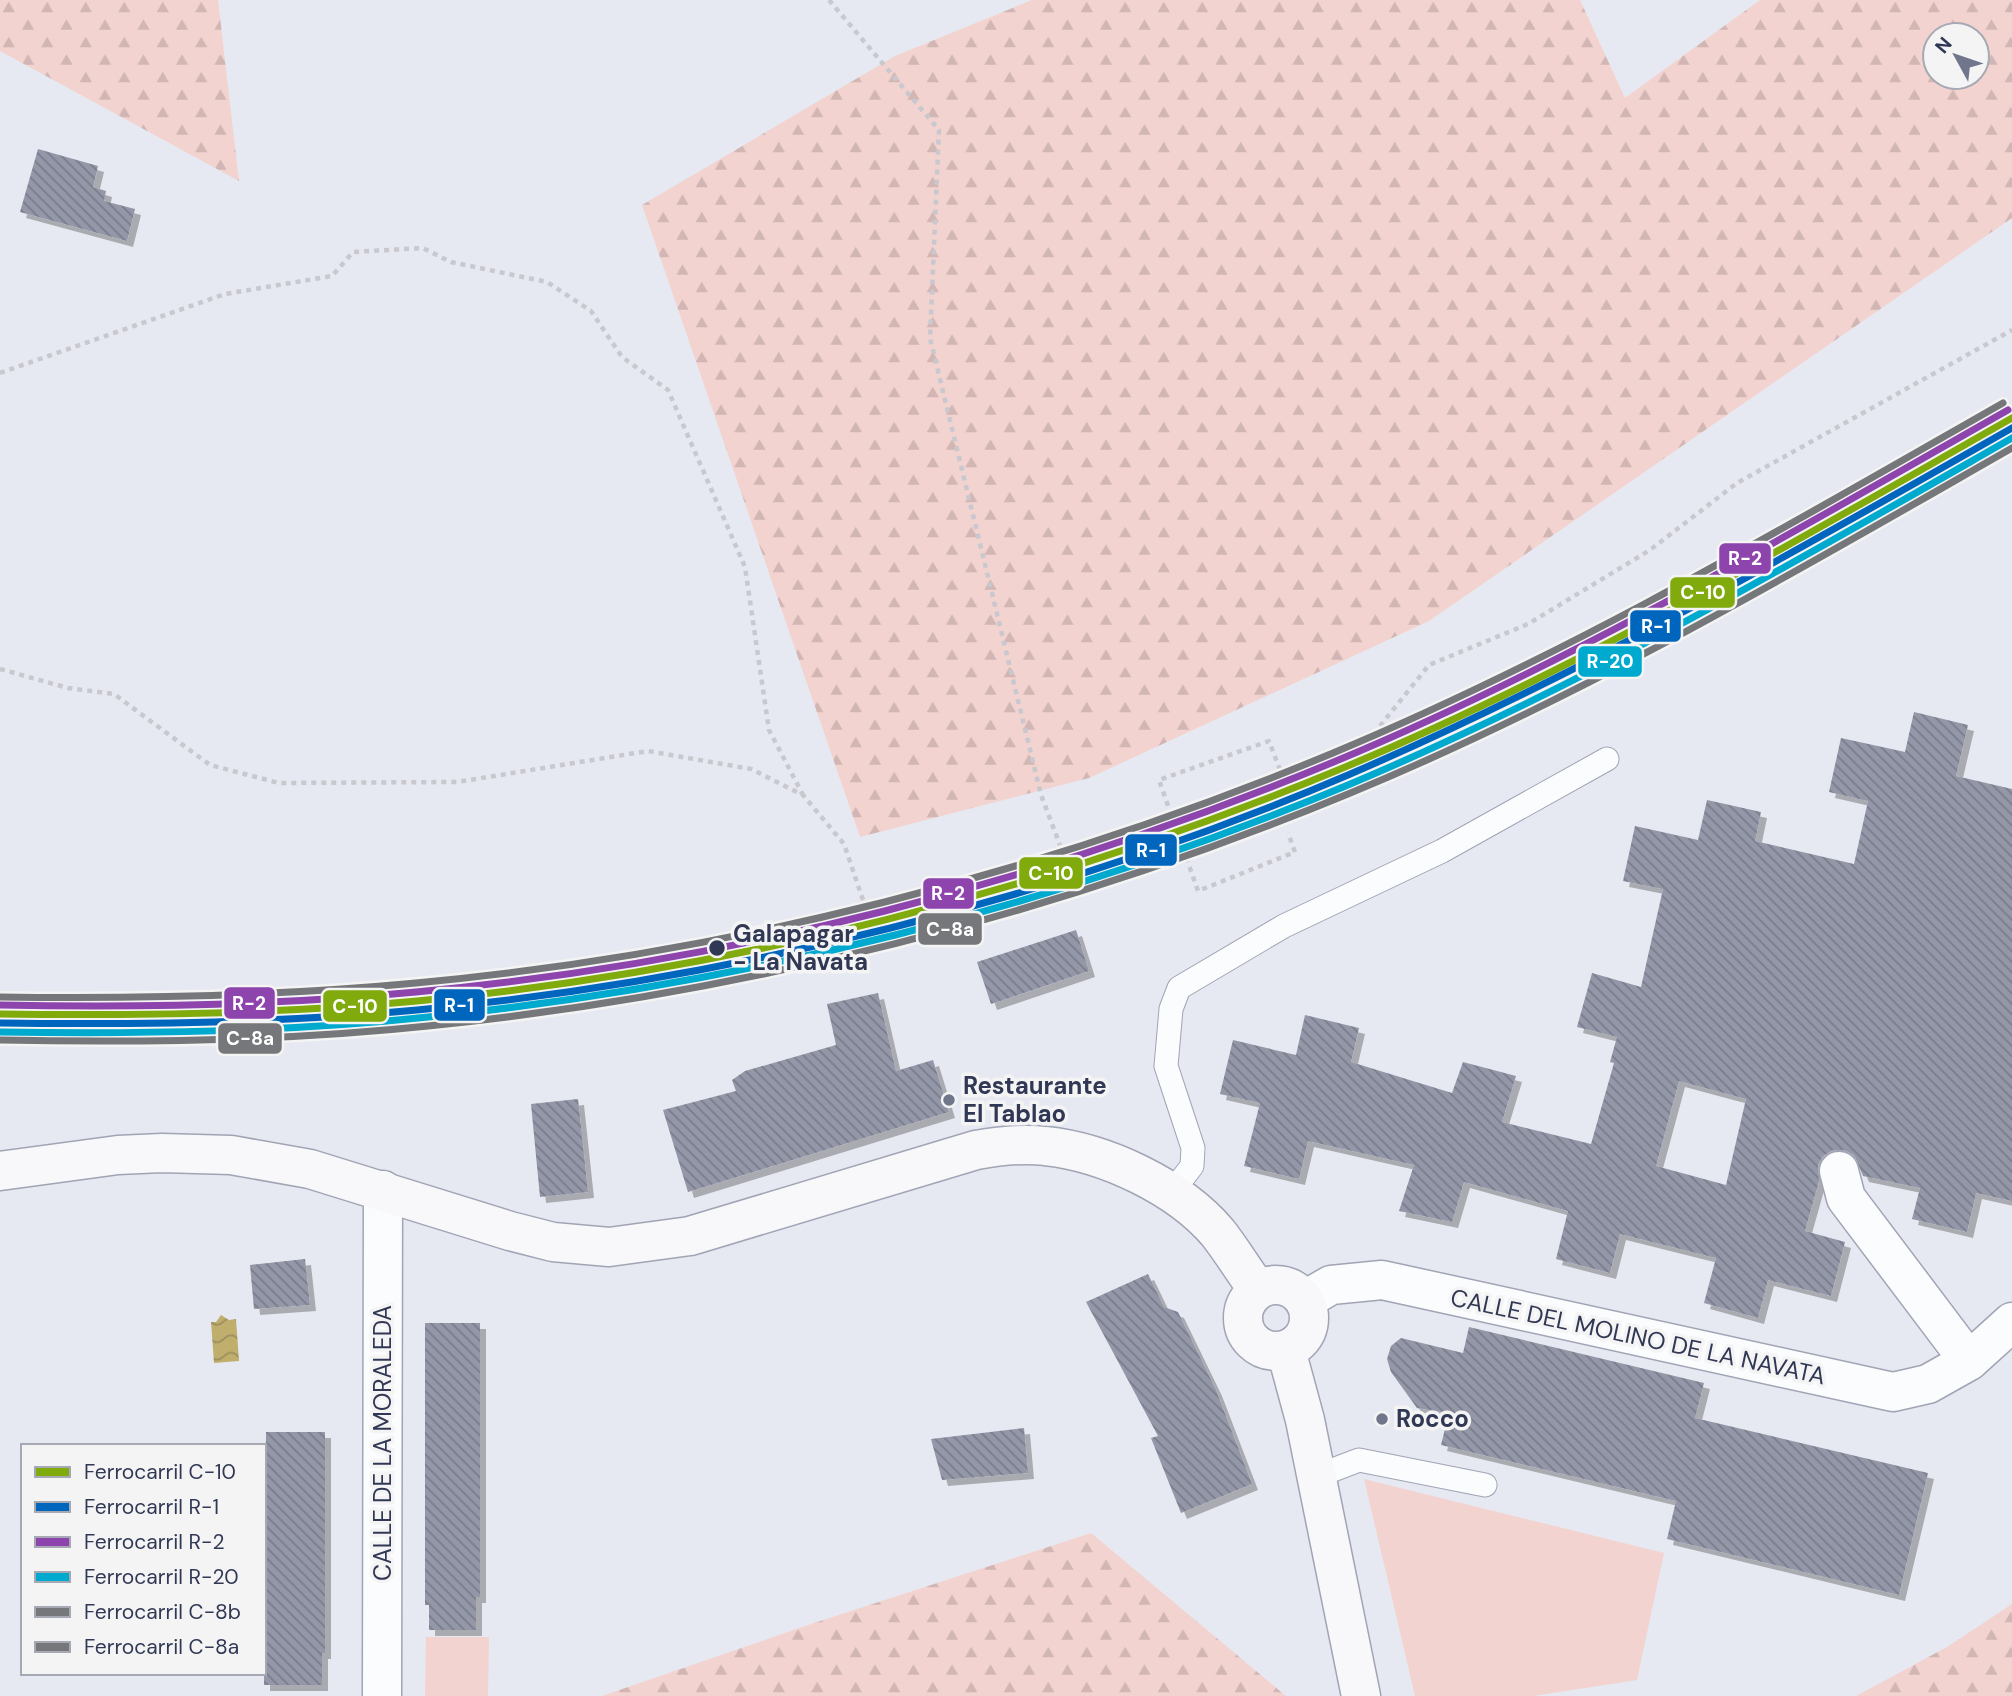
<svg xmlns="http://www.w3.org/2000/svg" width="2012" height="1696" viewBox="0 0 2012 1696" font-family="'DM Sans',sans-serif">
	<defs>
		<pattern id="forest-firs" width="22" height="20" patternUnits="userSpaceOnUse" patternTransform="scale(1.75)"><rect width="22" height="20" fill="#f3d3cf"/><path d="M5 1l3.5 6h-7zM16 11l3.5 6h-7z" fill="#d1b6b4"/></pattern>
		<pattern id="water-waves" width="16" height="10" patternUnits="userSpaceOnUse" patternTransform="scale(1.75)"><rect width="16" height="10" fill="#c0ae6d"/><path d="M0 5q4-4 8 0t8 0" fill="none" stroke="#9d8f5c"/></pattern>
		<pattern id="building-back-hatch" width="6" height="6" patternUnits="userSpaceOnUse" patternTransform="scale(1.75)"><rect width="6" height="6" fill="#9497a7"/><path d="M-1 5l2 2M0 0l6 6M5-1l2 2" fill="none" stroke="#797c8b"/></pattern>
		<filter id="shadow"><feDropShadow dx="6" dy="6" stdDeviation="0" flood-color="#0004"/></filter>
	</defs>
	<rect width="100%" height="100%" fill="#e6e9f1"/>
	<path fill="url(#forest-firs)" fill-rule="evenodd" d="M0 0H218L239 181 0 51Z
		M1032 0H1580L1625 98 1760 0H2012V218L1429 621 1089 778 860 837 642 205 895 56ZM1977 35V77H1935V35Z
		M1091 1533 1286 1696H602L811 1624Z
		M2012 1604V1696H1856L1947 1647Z"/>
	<path fill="#f3d3cf" d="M1364 1479 1664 1553 1637 1680 1533 1696H1415Z
		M426 1637H489L488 1696H425Z"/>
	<path fill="url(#water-waves)" d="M221 1315 229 1320 236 1319 239 1361 214 1363 211 1322H216Z"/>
	<path fill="url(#building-back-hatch)" fill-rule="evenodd" filter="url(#shadow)" d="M38 149 98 166 93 187 106 191 104 201 135 209 127 241 20 212Z
		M1914 712 1968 725 1956 776 2012 789V1201L1976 1193 1967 1232 1912 1219 1920 1188 1863 1176 1854 1155 1844 1150H1833L1823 1156 1818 1165 1819 1181 1805 1231 1845 1242 1831 1296 1768 1280 1758 1318 1704 1303 1716 1258 1620 1234 1610 1273 1556 1259 1568 1211 1464 1182 1452 1222 1399 1211 1414 1165 1308 1141 1299 1179 1244 1166 1260 1103 1220 1094 1233 1040 1296 1055 1305 1015 1359 1028 1351 1062 1452 1093 1463 1062 1516 1076 1502 1122 1591 1144 1614 1063 1610 1062 1617 1037 1577 1027 1592 973 1641 987 1663 889 1623 881 1635 826 1698 840 1707 800 1761 812 1755 841 1854 864 1868 801 1829 792 1841 738 1905 752ZM1679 1081 1746 1099 1726 1185 1656 1166Z
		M1076 930 1089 971 991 1004 977 962Z
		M878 993 896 1071 933 1060 949 1112 688 1192 663 1110 736 1091 732 1080 745 1071 836 1045 827 1004Z
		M578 1099 588 1192 540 1197 531 1104Z
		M305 1259 310 1305 254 1309 250 1265Z
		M1148 1274 1164 1307 1178 1312 1216 1390 1252 1484 1181 1513 1151 1438 1158 1436 1086 1302Z
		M425 1323H480V1597H476V1630H429V1605H425Z
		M1469 1327 1704 1383 1695 1418 1928 1473 1899 1595 1667 1539 1676 1501 1441 1445 1449 1413 1417 1408 1391 1372 1387 1359 1391 1346 1401 1338 1463 1353Z
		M1024 1428 1028 1473 942 1480 931 1439Z
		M266 1432H325V1653H322V1685H264Z"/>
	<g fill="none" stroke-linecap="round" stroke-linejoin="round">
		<defs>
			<path id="service" d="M1172 1192 1192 1166 1193 1148 1166 1066 1171 1009 1179 988 1284 926 1442 851 1607 759
				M1317 1476 1359 1460 1485 1485"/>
			<path id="minor" d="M1839 1171 1846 1198 1969 1361
				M1305 1300 1331 1285 1382 1280 1893 1392 1928 1384 1969 1361 2012 1322
				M382 1696 383 1190"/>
			<path id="secondary" d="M0 1171 118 1155 162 1153 231 1155 310 1169 510 1231 553 1242 609 1247 690 1236 976 1150C999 1146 1022 1143 1045 1146 1105 1152 1179 1187 1218 1233 1232 1251 1244 1271 1258 1290
				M1243 1318a33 33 0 1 1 66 0a33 33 0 1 1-66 0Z
				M1286 1350 1305 1420 1361 1696"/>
		</defs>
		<use href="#service" stroke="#a0a4b4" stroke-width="25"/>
		<use href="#minor" stroke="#a0a4b4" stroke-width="41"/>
		<use href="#secondary" stroke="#a0a4b4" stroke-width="41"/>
		<path stroke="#c8c8ce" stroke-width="4.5" stroke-dasharray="5 5" stroke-linecap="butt" d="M829 0 939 130 930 338 1041 795 1060 845
			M0 373 225 294 332 276 353 252 423 248 451 262 547 282 591 311 622 357 668 390 745 567 769 730 803 795
			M0 669 68 688 114 694 210 765 279 783 457 782 648 751 751 769 803 795 844 844 863 900
			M1380 726 1429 665 1528 624 1650 550 1737 483 2012 330
			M1280 770 1269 741 1159 780 1198 891 1295 852 1288 833"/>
		<use href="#service" stroke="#fbfcfd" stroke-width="23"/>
		<use href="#minor" stroke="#fbfcfd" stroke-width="38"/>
		<use href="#secondary" stroke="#f8f8fa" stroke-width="38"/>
		<defs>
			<path id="rail-1" d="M0 1014C139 1016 278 1014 417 1001 732 971 1046 891 1338 770 1573 673 1792 543 2012 418"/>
			<path id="rail-2" d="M0 1023C139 1025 278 1023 417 1010 728 981 1061 898 1348 775 1578 676 1795 552 2012 428"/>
			<path id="rail-3" d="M0 1005C139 1008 278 1005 416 992 731 963 1044 882 1336 761 1569 664 1788 535 2008 410"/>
			<path id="rail-4" d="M0 1032C143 1034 286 1032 428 1017 742 985 1056 907 1348 785 1579 688 1795 562 2012 438"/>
			<path id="rail-5" d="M0 997C139 999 277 996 416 983 729 954 1042 874 1333 753 1566 656 1784 528 2003 403"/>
			<path id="rail-6" d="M0 1040C143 1043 286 1041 428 1026 743 994 1055 915 1348 794 1579 699 1795 572 2012 448"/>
		</defs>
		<use href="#rail-1" stroke="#f4f4f4" stroke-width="12"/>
		<use href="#rail-2" stroke="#f4f4f4" stroke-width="12"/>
		<use href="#rail-3" stroke="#f4f4f4" stroke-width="12"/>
		<use href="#rail-4" stroke="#f4f4f4" stroke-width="12"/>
		<use href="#rail-5" stroke="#f4f4f4" stroke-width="12"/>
		<use href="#rail-6" stroke="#f4f4f4" stroke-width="12"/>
		<use href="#rail-1" stroke="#81aa0d" stroke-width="7"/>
		<use href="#rail-2" stroke="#0065bd" stroke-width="7"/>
		<use href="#rail-3" stroke="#8e44ad" stroke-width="7"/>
		<use href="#rail-4" stroke="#00a9ce" stroke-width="7"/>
		<use href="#rail-5" stroke="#76777a" stroke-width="7"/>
		<use href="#rail-6" stroke="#76777a" stroke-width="7"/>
	</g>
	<circle fill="#313855" stroke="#f4f4f4" stroke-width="2.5" cx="717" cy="948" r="9"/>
	<g fill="#70768c" stroke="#f4f4f4" stroke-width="2.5">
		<circle cx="949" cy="1100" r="7"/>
		<circle cx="1382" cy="1419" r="7"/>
	</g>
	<g text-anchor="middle" stroke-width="7" stroke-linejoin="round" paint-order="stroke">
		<g font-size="24" font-weight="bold" fill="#313855" stroke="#f4f4f4" text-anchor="start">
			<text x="733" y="942">Galapagar<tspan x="733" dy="28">- La Navata</tspan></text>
		</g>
		<g font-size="24" font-weight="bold" fill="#313855" stroke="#f4f4f4" text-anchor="start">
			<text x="963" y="1094">Restaurante<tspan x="963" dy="28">El Tablao</tspan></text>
			<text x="1396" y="1427">Rocco</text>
		</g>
		<g font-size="24" fill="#313855" stroke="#f4f4f4">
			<text transform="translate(1638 1337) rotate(12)" y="8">CALLE DEL MOLINO DE LA NAVATA</text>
			<text transform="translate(383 1443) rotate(-90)" y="8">CALLE DE LA MORALEDA</text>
		</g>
	</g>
	<g stroke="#f4f4f4" stroke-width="2.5">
		<rect x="1718" y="542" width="54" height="33" rx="7" fill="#8e44ad"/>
		<rect x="1669" y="576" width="67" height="33" rx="7" fill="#81aa0d"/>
		<rect x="1629" y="609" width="53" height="34" rx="7" fill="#0065bd"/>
		<rect x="1577" y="645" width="66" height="33" rx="7" fill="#00a9ce"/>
		<rect x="1124" y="833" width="54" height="34" rx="7" fill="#0065bd"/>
		<rect x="1018" y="856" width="66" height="34" rx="7" fill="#81aa0d"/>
		<rect x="922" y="877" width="53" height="33" rx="7" fill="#8e44ad"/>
		<rect x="917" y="912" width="66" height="34" rx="7" fill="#76777a"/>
		<rect x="223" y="986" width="53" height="34" rx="7" fill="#8e44ad"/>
		<rect x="433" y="988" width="53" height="34" rx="7" fill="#0065bd"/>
		<rect x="322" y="989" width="66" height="34" rx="7" fill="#81aa0d"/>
		<rect x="217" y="1022" width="66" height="33" rx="7" fill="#76777a"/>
	</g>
	<g font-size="19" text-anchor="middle" font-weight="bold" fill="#fff">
		<text x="1745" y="565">R-2</text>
		<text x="1703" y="599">C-10</text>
		<text x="1656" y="633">R-1</text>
		<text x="1610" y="668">R-20</text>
		<text x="1151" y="857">R-1</text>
		<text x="1051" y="880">C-10</text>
		<text x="948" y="900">R-2</text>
		<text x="950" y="936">C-8a</text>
		<text x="249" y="1010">R-2</text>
		<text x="459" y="1012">R-1</text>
		<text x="355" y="1013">C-10</text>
		<text x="250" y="1045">C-8a</text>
	</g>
	<rect x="21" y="1444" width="245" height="231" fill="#f4f4f4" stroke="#a6a9b4" stroke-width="2"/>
	<rect x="35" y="1467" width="35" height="10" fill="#81aa0d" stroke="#a6a9b4" stroke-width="2"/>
	<text x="84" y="1479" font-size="21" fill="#313855">Ferrocarril C-10</text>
	<rect x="35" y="1502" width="35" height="10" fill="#0065bd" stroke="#a6a9b4" stroke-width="2"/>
	<text x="84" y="1514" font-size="21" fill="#313855">Ferrocarril R-1</text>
	<rect x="35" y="1537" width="35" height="10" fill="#8e44ad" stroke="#a6a9b4" stroke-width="2"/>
	<text x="84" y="1549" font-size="21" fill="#313855">Ferrocarril R-2</text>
	<rect x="35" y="1572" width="35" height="10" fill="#00a9ce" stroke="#a6a9b4" stroke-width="2"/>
	<text x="84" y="1584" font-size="21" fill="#313855">Ferrocarril R-20</text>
	<rect x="35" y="1607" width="35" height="10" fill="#76777a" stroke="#a6a9b4" stroke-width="2"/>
	<text x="84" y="1619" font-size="21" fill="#313855">Ferrocarril C-8b</text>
	<rect x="35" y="1642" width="35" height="10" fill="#76777a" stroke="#a6a9b4" stroke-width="2"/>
	<text x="84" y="1654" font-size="21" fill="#313855">Ferrocarril C-8a</text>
	<g transform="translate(1956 56) rotate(310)"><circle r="33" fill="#f4f4f4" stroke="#a6a9b4" stroke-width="2"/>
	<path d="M0-5L12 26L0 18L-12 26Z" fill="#70768c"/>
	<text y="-10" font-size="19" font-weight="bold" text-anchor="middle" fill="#313855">N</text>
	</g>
</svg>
